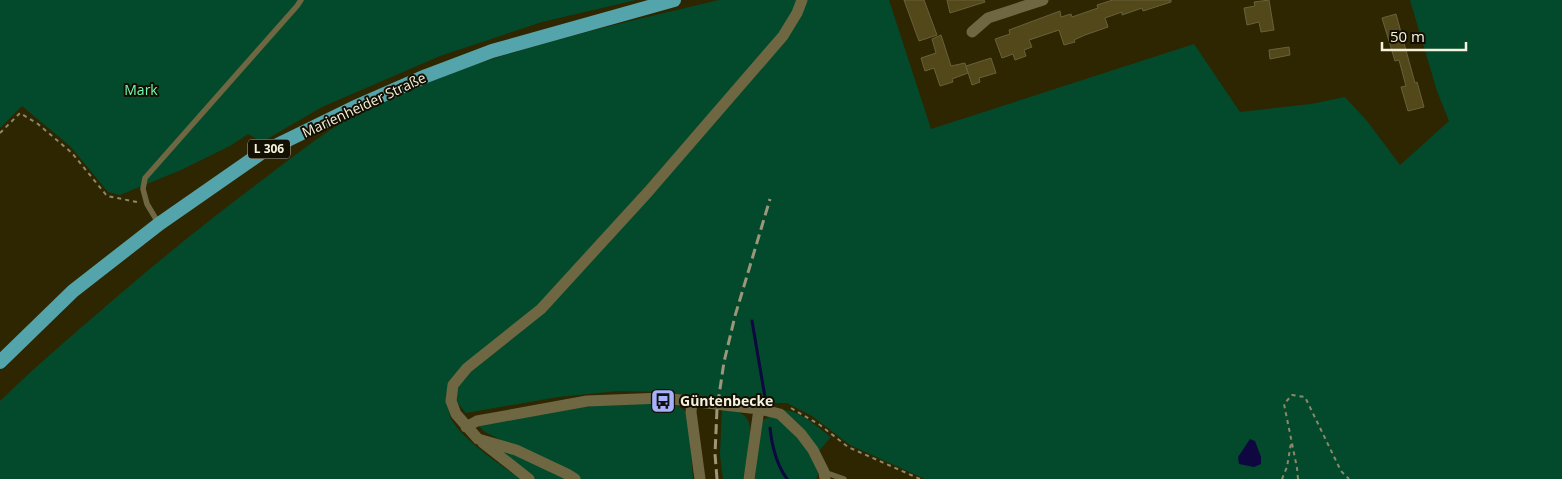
<svg xmlns="http://www.w3.org/2000/svg" width="1562" height="479" viewBox="0 0 1562 479" font-family="'Open Sans',sans-serif">
	<rect width="100%" height="100%" fill="#2e2601"/>
	<path fill="#034a2c" d="M0 0H636L542 22 440 56 322 107 262 142 248 134 230 146 181 170 120 195 108 192 71 147 22 106 0 128Z
		M719 0H800L780 34 540 306 479 355 447 404C449 410 449 417 453 422 465 441 502 466 521 479H0V401C36 366 75 333 113 300 161 259 210 219 261 181 302 150 343 117 391 96 495 52 609 26 719 0Z
		M806 0H889L931 129 1194 44 1240 112 1311 104 1345 97 1367 121 1400 165 1449 121 1437 91 1410 0H1562V479H925L850 445 812 416 787 403H757L661 392 618 391 558 397 466 413 456 401 459 382 542 311 649 194Z
		M622 403 675 404 684 410 688 415 693 479H579L485 432 476 424 560 409Z
		M722 408C731 410 742 411 747 419 756 431 745 465 743 479H723L720 455Z
		M781 410C799 409 817 427 831 437L818 452Z
		M771 416C797 424 807 451 819 473L816 479H753L763 420Z
		M494 446 570 479H533Z"/>
	<path fill="#0e0740" d="M1250 439 1255 441 1261 457V464L1254 467 1239 464 1238 457Z"/>
	<g fill="none" stroke-linecap="round" stroke-linejoin="round">
		<path stroke="#0e0740" stroke-width="3" d="M752 321 766 403
			M770 428C772 446 776 464 787 479"/>
	</g>
	<path fill="#524819" stroke="#69613c" d="M904 0H924L937 35 919 41Z
		M947 0H984L985 2 950 13Z
		M1113 0H1171V2L1143 11 1142 8 1122 15V12L1105 18 1108 27 1085 35 1074 40 1075 42 1064 45 1059 30 1029 40 1032 47 1024 50 1026 56 1015 60 1013 54 1002 58 995 39 1010 34 1009 30 1060 11 1061 17 1071 14 1072 17 1098 8 1097 5Z
		M1269 0 1274 30 1261 32 1259 22 1247 25 1244 8 1255 6 1254 2Z
		M1396 14 1415 83 1417 82 1424 107 1408 111 1401 87 1406 86 1399 60 1395 61 1382 18Z
		M941 35 951 66 965 63 968 73 952 79 953 82 940 86 934 68 925 71 921 58 936 53 932 39Z
		M1289 47 1290 55 1270 59 1269 50Z
		M991 58 996 73 979 78 980 82 972 85 966 66Z"/>
	<g fill="none" stroke-linecap="round" stroke-linejoin="round">
		<path stroke="#8e886a" stroke-width="2" stroke-dasharray="4 4" stroke-linecap="butt" d="M0 133 20 113 38 124 72 153 107 196 137 202
			M791 408 820 425 848 447 920 479
			M1282 479 1287 467 1291 443
			M1298 479 1297 468 1284 404 1292 395 1305 397 1341 471 1349 479"/>
		<path stroke="#6f6742" stroke-width="5.5" d="M159 224 147 204 143 189 145 178 297 6 301 0
			M824 472 844 479"/>
		<path stroke="#6f6742" stroke-width="11" d="M972 32 988 18 1043 0
			M692 401 691 412 700 479
			M466 427 477 421 587 401 663 398 759 409 780 414 801 434 813 450 824 472 825 479
			M483 443 529 479
			M575 479 567 474 516 450 478 439 456 414 451 401 453 385 467 368 541 309 648 192 783 36 797 13 802 0
			M749 479 759 409"/>
		<path stroke="#54a5ab" stroke-width="14" d="M0 362 73 291 159 224 261 153 353 108 426 76 492 51 674 0"/>
		<path stroke="#9c967a" stroke-width="3" stroke-dasharray="10 5" stroke-linecap="butt" d="M717 479 715 454 717 409 724 362 735 316 770 199"/>
	</g>
	<defs>
		<symbol id="bus-square" viewBox="-11 -11 22 22"><rect x="-9" y="-9" width="18" height="18" rx="4" fill="#a6b1fc" stroke="#131003"/><path d="M-5-6H5V4H4V6H2V4H-2V6H-4V4H-5ZM-3.5-4V0h7V-4ZM-3.5 1.2v1.5H-2V1.2ZM2 1.2v1.5H3.5V1.2Z" fill="#111"/></symbol>
	</defs>
	<g fill-rule="evenodd">
		<use href="#bus-square" x="649" y="387" width="28" height="28"/>
	</g>
	<g text-anchor="middle" stroke-width="4" stroke-linejoin="round" paint-order="stroke">
		<rect fill="#131003" stroke="#b2ae9c" stroke-width="1" x="248" y="139.5" width="42" height="19" rx="4"/>
		<g font-size="12" font-weight="bold" fill="#f6f2dd">
			<text x="269" y="153">L 306</text>
		</g>
		<g font-size="14" fill="#74fbb3" stroke="#131003">
			<text x="141" y="95">Mark</text>
		</g>
		<g font-size="14" fill="#f6f2dd" stroke="#131003">
			<text transform="translate(364 105) rotate(-25)" y="5">Marienheider Straße</text>
		</g>
		<g font-size="14" font-weight="bold" fill="#f6f2dd" stroke="#131003" text-anchor="start">
			<text x="680" y="406">Güntenbecke</text>
		</g>
	</g>
	<path d="M1382 42v8h84v-8" fill="none" stroke="#f6f2dd" stroke-width="2.5"/>
	<text x="1390" y="42" font-size="15" fill="#f6f2dd" stroke="#131003" stroke-width="4" paint-order="stroke">50 m</text>
</svg>
